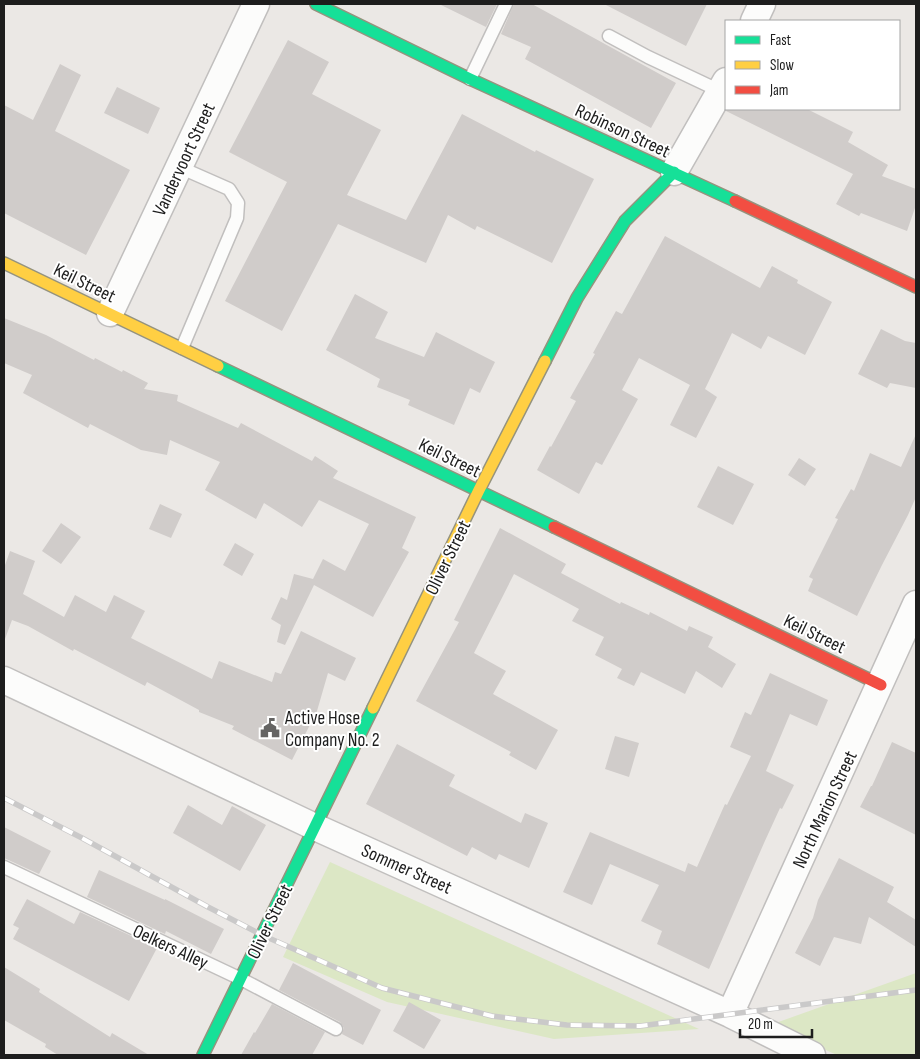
<svg xmlns="http://www.w3.org/2000/svg" width="920" height="1059" viewBox="0 0 920 1059" font-family="'Sofia Sans Condensed',sans-serif">
	<rect width="100%" height="100%" fill="#ebe8e5"/>
	<path fill="#dce7c5" d="M330 862 699 1029 554 1039 387 1002 283 957Z
		M916 973V1055H837L770 1025Z"/>
	<path fill="#d0ccca" d="M439 4H497L486 27Z
		M514 4H532L676 83 651 128 525 59 531 47 501 34Z
		M604 4H707L686 46Z
		M288 40 329 62 312 94 381 130 347 195 406 220 462 114 535 152 536 150 594 179 552 263 477 226 475 230 448 215 426 263 338 224 282 331 225 301 287 182 229 152Z
		M60 64 81 75 55 131 130 170 86 255 4 213V105L33 120Z
		M117 87 160 108 148 134 104 113Z
		M727 109H807L853 132 848 142 888 165 882 176 916 189V205L907 231 861 213 859 216 836 204 853 174 726 111Z
		M665 236 760 288 772 266 798 280 797 283 832 302 805 355 768 336 761 349 732 333 705 389 717 397 696 438 670 425 690 385 639 358 622 390 638 399 602 465 596 462 579 494 537 470 550 446 551 447 576 401 570 398 595 354 593 353 616 311 622 314Z
		M355 294 388 312 375 338 424 357 436 332 495 362 480 393 470 388 454 425 408 405 410 400 377 387 380 379 326 350Z
		M4 318 46 335 94 360 95 358 122 372 123 370 148 383 144 389 178 395 177 401 238 428 241 423 312 461 315 456 338 471 333 478 416 517 402 548 409 552 373 617 314 585 285 645 277 642 281 625 271 619 281 597 287 600 294 574 313 579 323 559 345 571 369 524 319 500 302 527 264 503 256 519 205 490 220 462 170 440 167 455 141 450 90 424 88 428 23 393 32 375 4 363Z
		M881 329 905 341 916 343V388L890 383 887 388 858 374Z
		M916 434V497L908 515 882 565 857 616 808 591 813 579 809 577 838 519 835 518 851 489 854 491 870 453 901 467Z
		M799 458 816 469 805 486 788 475Z
		M718 466 754 484 733 525 697 507Z
		M160 504 182 514 171 538 149 529Z
		M61 523 81 537 61 564 42 551Z
		M500 528 566 564 561 573 620 604 621 602 649 615 650 612 687 631 689 626 713 637 708 647 736 664 722 688 696 671 685 694 641 672 634 686 617 678 622 669 595 655 604 637 572 621 579 609 514 574 474 653 506 671 493 694 558 730 536 770 509 755 511 752 416 701 459 622 454 620Z
		M235 543 254 554 242 576 223 565Z
		M10 551 35 561 23 594 64 617 75 595 106 612 114 595 145 611 131 638 212 679 219 661 272 682 275 672 281 674 301 631 356 658 345 681 328 673 317 711 292 760 232 729 234 726 199 712V710L147 682 145 686 74 649 73 651 28 626 12 620 5 639H4V568Z
		M770 673 828 700 817 726 790 714 766 771 794 785 782 809 780 808 764 843 709 969 657 944 662 931 641 921 659 885 610 864 592 905 563 892 590 832 685 872 688 863 697 867 725 804 727 805 751 756 730 747 745 712 751 715Z
		M615 736 639 743 629 777 605 769Z
		M892 742 916 753V835L860 807 871 786H872Z
		M397 744 455 775 449 786 521 823 525 813 548 823 529 868 499 854 496 860 472 847 467 856 366 804Z
		M188 805 222 825 232 806 266 825 240 871 173 833Z
		M4 827 51 851 39 874 4 858Z
		M839 858 894 887 887 902 916 920V947L869 917 861 944 834 937 820 966 795 953 813 918 818 900Z
		M99 870 165 900V899L224 929 211 954 166 931 165 934 87 897Z
		M27 899 74 924 80 912 157 948 129 1001 13 939 19 928 13 925Z
		M293 963 381 1010 363 1045 342 1034 344 1028 340 1022 279 990Z
		M4 967 40 989 39 992 110 1037 112 1033 149 1055H58L45 1047 46 1044 4 1020Z
		M409 1002 441 1020 424 1049 393 1031Z
		M272 1004 325 1032 312 1055H241L254 1032 255 1033Z"/>
	<g fill="none" stroke-linecap="round" stroke-linejoin="round">
		<defs>
			<path id="lane" d="M609 36 648 57 720 91
				M470 79 506 4
				M179 167 229 189 238 203 237 218 182 348
				M4 867 241 979 336 1029"/>
			<path id="street" d="M754 21 762 4
				M674 172 726 81
				M110 313 256 4
				M4 680 315 827 730 1014 812 1055
				M730 1014 916 604"/>
			<path id="fast" d="M316 4 470 79 735 201
				M545 361 577 298 625 221 674 172
				M218 366 554 527
				M203 1055 373 708"/>
			<path id="slow" d="M4 263 218 366
				M373 708 479 490 545 361"/>
			<path id="jam" d="M735 201 916 287
				M554 527 881 685"/>
		</defs>
		<use href="#lane" stroke="#c1bfbe" stroke-width="15"/>
		<use href="#street" stroke="#c1bfbe" stroke-width="29"/>
		<use href="#fast" stroke="#95937e" stroke-width="14"/>
		<use href="#slow" stroke="#95937e" stroke-width="14"/>
		<use href="#jam" stroke="#95937e" stroke-width="14"/>
		<use href="#lane" stroke="#fcfcfb" stroke-width="12"/>
		<use href="#street" stroke="#fcfcfb" stroke-width="26"/>
		<use href="#fast" stroke="#16e098" stroke-width="11"/>
		<use href="#slow" stroke="#ffcf43" stroke-width="11"/>
		<use href="#jam" stroke="#f24e42" stroke-width="11"/>
		<defs>
			<path id="rail" d="M4 798 82 838 208 907 262 935 382 988 492 1016 567 1025 640 1026 916 990"/>
		</defs>
		<use href="#rail" stroke="#cac9c9" stroke-width="5.5"/>
		<use href="#rail" stroke="#fff" stroke-width="4" stroke-dasharray="11" stroke-linecap="butt"/>
	</g>
	<defs>
		<symbol id="civic-bare" viewBox="-9 -9 18 18"><path d="M-.6-6.5H3V-4.5H.6V-3L4-1V1h2V6H-6V1h2V-1L-.6-3ZM-1.2 2.5V6h2.4V2.5Z" fill="#656463" stroke="#fff" stroke-width="2.5" paint-order="stroke"/></symbol>
	</defs>
	<g fill-rule="evenodd">
		<use href="#civic-bare" x="256" y="714" width="28" height="28"/>
	</g>
	<g text-anchor="middle" stroke-width="4" stroke-linejoin="round" paint-order="stroke">
		<g font-size="19" fill="#1d1d1d" stroke="#fff">
			<text transform="translate(623 130) rotate(25)" y="7">Robinson Street</text>
			<text transform="translate(183 159) rotate(-65)" y="7">Vandervoort Street</text>
			<text transform="translate(85 282) rotate(26)" y="7">Keil Street</text>
			<text transform="translate(450 457) rotate(26)" y="7">Keil Street</text>
			<text transform="translate(447 557) rotate(-64)" y="7">Oliver Street</text>
			<text transform="translate(815 633) rotate(26)" y="7">Keil Street</text>
			<text transform="translate(824 809) rotate(-65)" y="7">North Marion Street</text>
			<text transform="translate(407 868) rotate(24)" y="7">Sommer Street</text>
			<text transform="translate(269 921) rotate(-64)" y="7">Oliver Street</text>
			<text transform="translate(171 946) rotate(25)" y="7">Oelkers Alley</text>
		</g>
		<g font-size="19" fill="#1d1d1d" stroke="#fff" text-anchor="start">
			<text x="285" y="724">Active Hose<tspan x="285" dy="22">Company No. 2</tspan></text>
		</g>
	</g>
	<rect width="920" height="1059" fill="none" stroke="#1d1d1d" stroke-width="10"/>
	<rect x="725" y="20" width="175" height="90" fill="#ffffff" stroke="#a5a5a5"/>
	<rect x="735" y="36" width="25" height="8" fill="#16e098" stroke="#a5a5a5"/>
	<text x="770" y="45" font-size="15" fill="#1d1d1d">Fast</text>
	<rect x="735" y="61" width="25" height="8" fill="#ffcf43" stroke="#a5a5a5"/>
	<text x="770" y="70" font-size="15" fill="#1d1d1d">Slow</text>
	<rect x="735" y="86" width="25" height="8" fill="#f24e42" stroke="#a5a5a5"/>
	<text x="770" y="95" font-size="15" fill="#1d1d1d">Jam</text>
	<path d="M740 1029v8h72v-8" fill="none" stroke="#1d1d1d" stroke-width="2.5"/>
	<text x="748" y="1029" font-size="15" fill="#1d1d1d" stroke="#ffffff" stroke-width="4" paint-order="stroke">20 m</text>
</svg>
